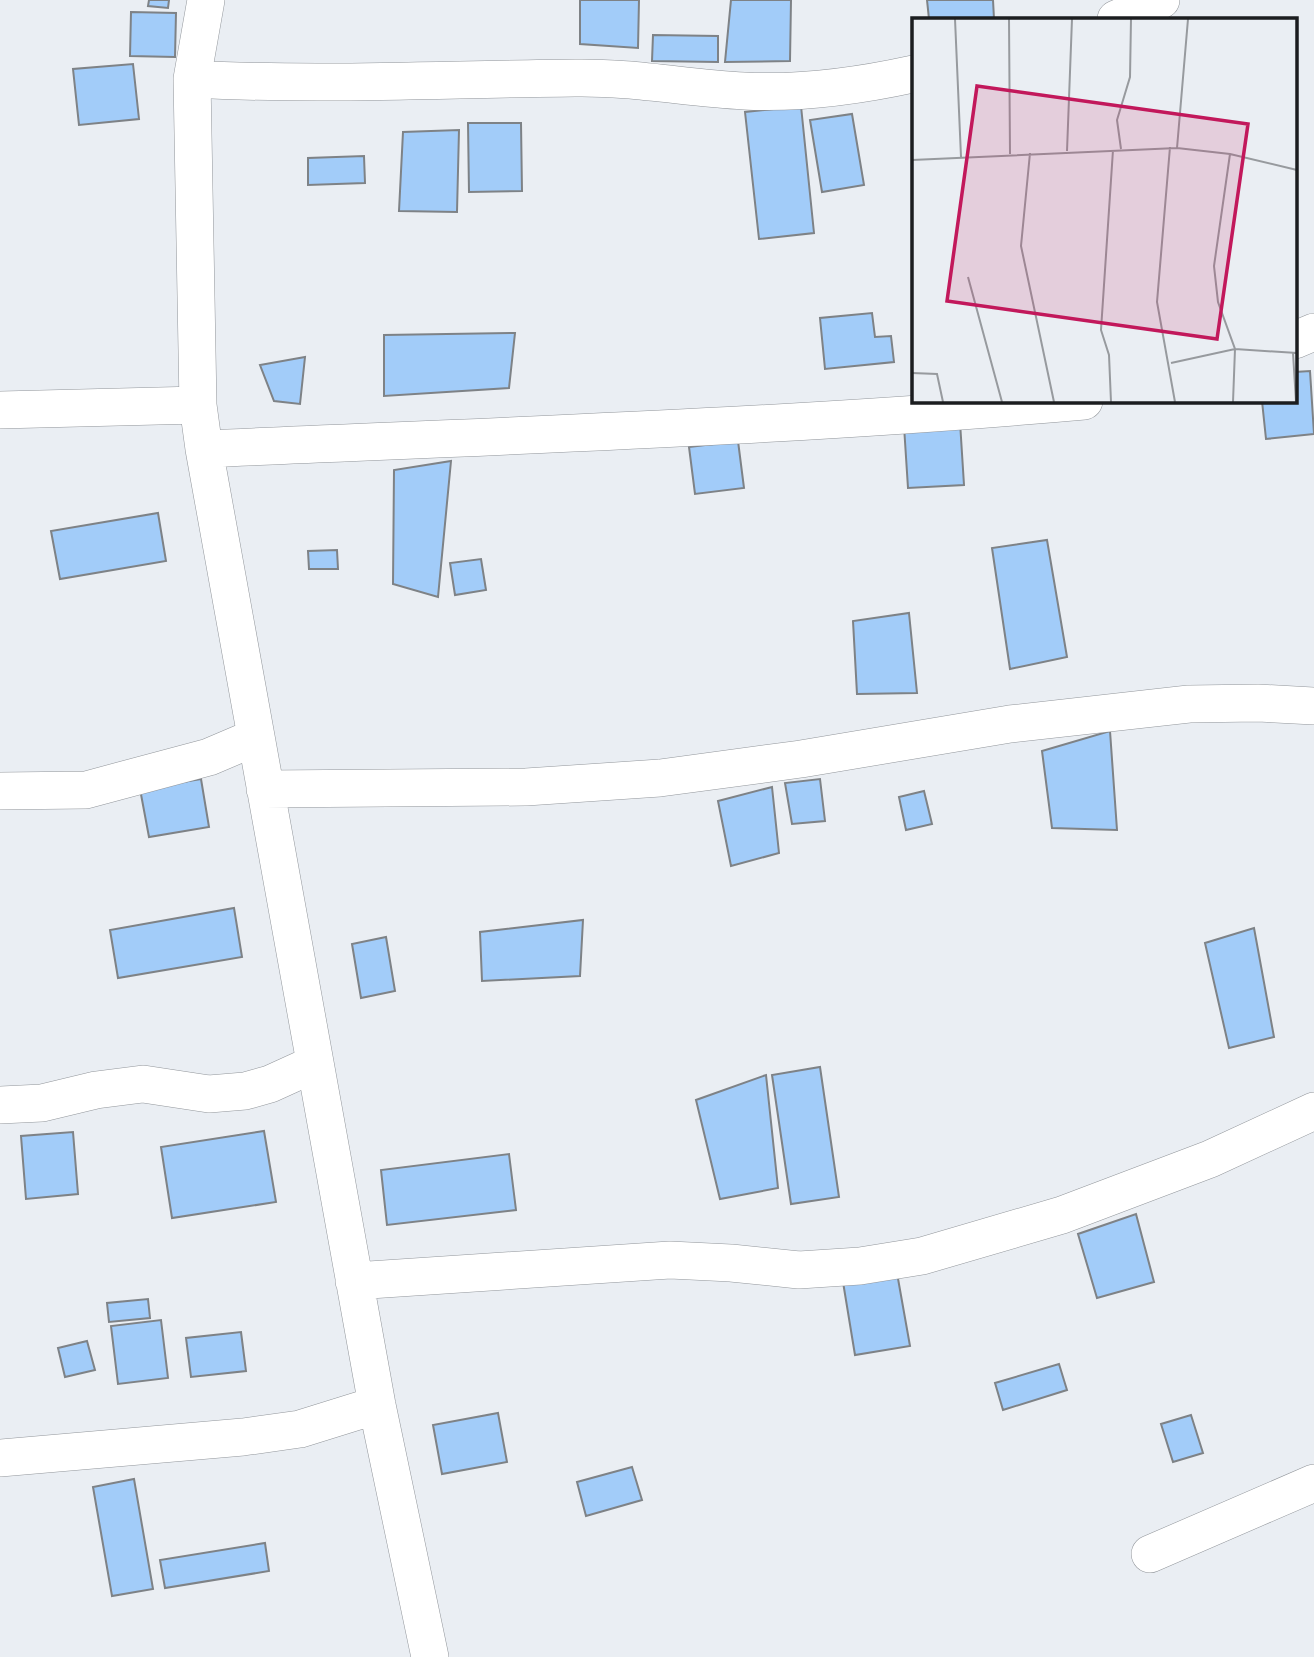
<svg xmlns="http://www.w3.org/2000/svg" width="1314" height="1657" viewBox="0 0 1314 1657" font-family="'Nunito Sans',sans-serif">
	<rect width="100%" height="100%" fill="#eaeef3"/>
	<path fill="#a2ccf9" stroke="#7e8286" stroke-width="2" d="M149 0H169L168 8 148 6Z
		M580 0H639L638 48 580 44Z
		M731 0H791L790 61 725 62Z
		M927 0H993L994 19H929Z
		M131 12 176 13 175 57 130 56Z
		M653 35 718 36V62L652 61Z
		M133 64 139 119 79 125 73 69Z
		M801 106 814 233 759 239 745 112Z
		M852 114 864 185 822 192 810 120Z
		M468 123H521L522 191 469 192Z
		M459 130 457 212 399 211 403 132Z
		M364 156 365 183 308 185V158Z
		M872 313 875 337 891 336 894 362 825 369 820 318Z
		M515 333 509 388 384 396V335Z
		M305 357 300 404 274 401 260 365Z
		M1310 371 1314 434 1266 439 1262 401H1295V372Z
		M960 422 964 485 908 488 904 426Z
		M738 441 744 488 695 494 689 447Z
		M451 461 438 597 393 584 394 470Z
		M158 513 166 561 60 579 51 531Z
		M1047 540 1067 657 1010 669 992 548Z
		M337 550 338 569H309L308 551Z
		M481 559 486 590 455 595 450 563Z
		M909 613 917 693 857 694 853 621Z
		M1110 731 1117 830 1052 828 1042 751Z
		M201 779 209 827 149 837 140 789Z
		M820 779 825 821 792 824 785 783Z
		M772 787 779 853 731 866 718 801Z
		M924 791 932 824 906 830 899 797Z
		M234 908 242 957 118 978 110 930Z
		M583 920 580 976 482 981 480 932Z
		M1254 928 1274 1037 1229 1048 1205 943Z
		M386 937 395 991 361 998 352 944Z
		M820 1067 839 1197 791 1204 772 1075Z
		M766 1075 778 1188 720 1199 696 1100Z
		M264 1131 276 1202 172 1218 161 1147Z
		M73 1132 78 1194 26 1199 21 1136Z
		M509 1154 516 1210 387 1225 381 1170Z
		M1136 1214 1154 1282 1097 1298 1078 1234Z
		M897 1273 910 1346 855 1355 843 1282Z
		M148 1299 150 1318 109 1322 107 1303Z
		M161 1320 168 1378 118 1384 111 1326Z
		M241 1332 246 1371 191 1377 186 1338Z
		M87 1341 95 1370 65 1377 58 1348Z
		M1059 1364 1067 1390 1003 1410 995 1383Z
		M498 1413 507 1462 442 1474 433 1425Z
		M1191 1415 1203 1453 1173 1462 1161 1424Z
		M632 1467 642 1500 586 1516 577 1482Z
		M134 1479 153 1589 112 1596 93 1487Z
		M265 1543 269 1571 165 1588 160 1560Z"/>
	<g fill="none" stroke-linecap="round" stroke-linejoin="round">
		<defs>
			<path id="minor" d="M206 0 192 79 198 405 204 449 377 1405 430 1657
				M1116 19 1161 0
				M192 79C320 86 447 79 575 78 631 77 688 88 744 91 801 94 858 86 913 74
				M1295 340 1314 332
				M0 410 198 405
				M204 449C497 436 791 427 1084 401
				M265 789 526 787 660 778 801 759 1010 724 1189 704 1258 703 1314 706
				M0 791 86 790 209 757 256 737
				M0 1105 42 1103 96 1090 143 1084 209 1094 245 1091 270 1084 314 1064
				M354 1281 670 1260 731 1263 799 1270 860 1266 922 1256 1062 1215 1210 1159 1314 1111
				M0 1458 243 1437 300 1429 377 1405
				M1150 1554 1314 1483"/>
		</defs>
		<use href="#minor" stroke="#92969b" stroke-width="38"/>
		<use href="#minor" stroke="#fff" stroke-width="37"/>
	</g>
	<g transform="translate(912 18)">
		<rect width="385" height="385" fill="#eaeef3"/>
		<path fill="none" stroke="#979a9e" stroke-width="2" d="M43 1 49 139M97 1 98 136M258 129 245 284 263 384M265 130 276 1M209 131 205 102 218 59 219 1M155 133 160 1M118 135 109 228 142 384M318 136 302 248 306 284 323 331 321 384M0 142 265 130 318 136 385 152M56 259 90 384M381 335 384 384M259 345 323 331 385 335M0 355 25 356 31 384M199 384 197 337 189 312 201 132"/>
		<path fill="#c2185b" fill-opacity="0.15" stroke="#c2185b" stroke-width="3.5" d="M65 68 336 106 305 321 35 283Z"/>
		<rect width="385" height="385" fill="none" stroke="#1b1d1f" stroke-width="3.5"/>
	</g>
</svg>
